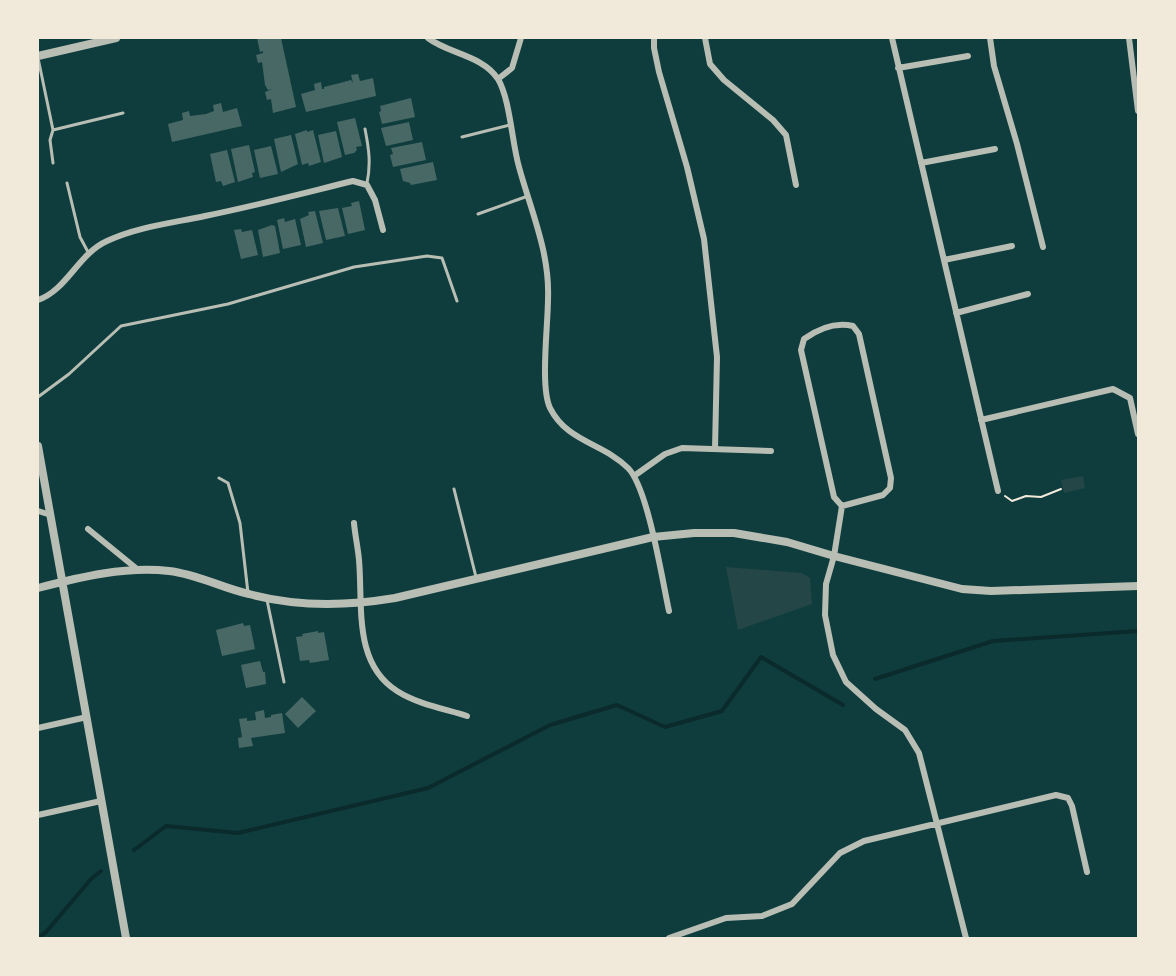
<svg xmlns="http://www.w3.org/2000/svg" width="1176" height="976" viewBox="0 0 1176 976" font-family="Rubik,sans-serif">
	<rect width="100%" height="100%" fill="#0f3d3e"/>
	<path fill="#244646" d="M1083 476 1085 488 1064 493 1061 480Z
		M726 567 802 573 810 578 812 604 738 630Z"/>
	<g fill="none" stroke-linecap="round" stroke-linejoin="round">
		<path stroke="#0a2a2b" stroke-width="4" d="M875 679 993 641 1138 631
			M134 850 166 826 238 833 428 788 550 725 617 705 665 727 722 711 761 657 843 705
			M38 938 46 932 91 879 101 871"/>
	</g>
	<path fill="#486865" d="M257 38H281L296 107 273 113 271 99 267 100 265 92 272 89 268 90 265 85 262 62 258 63 256 55 263 53V51L260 52Z
		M358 74 360 81 373 78 376 96 306 112 301 94 315 90 314 84 321 82 322 89H324V87L340 83 351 80 353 83 351 75Z
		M411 98 415 117 382 124 379 112 381 111 380 106Z
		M221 103 223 112 237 108 242 126 172 142 168 124 183 120 182 113 189 111 190 116 206 114 214 111 213 105Z
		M355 118 362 146 356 147 357 150 354 153 345 155 337 122Z
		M409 122 413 140 386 146 381 128Z
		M307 130V132L313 130 321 162 309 166 308 163 302 165 295 134Z
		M336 131 342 157 324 163 318 135Z
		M291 135 298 164 281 172 274 139Z
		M422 142 426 160 393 167 390 155 393 154 391 148Z
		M249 145 255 172 252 173 253 177 238 182 231 149Z
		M271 146 278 174 260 178 254 150Z
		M227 150 235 182 223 186 221 181 216 182 210 154Z
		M433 162 437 180 411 185 410 183 403 181 400 169Z
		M359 201 365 230 348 234 342 208 352 206 351 203Z
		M338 208 345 236 326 240 319 211Z
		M315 211 323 243 306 247 300 219 309 215 308 212Z
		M284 218 285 222 295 219 301 245 283 249 277 220Z
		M272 225 275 226 280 253 263 257 258 230Z
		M241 229 242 232 252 230 258 255 241 259 234 230Z
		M243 623 244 626 250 625 255 649 222 656 216 630Z
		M318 631V633L324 632 329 660 310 663 309 660 300 661 296 637 303 636 302 634Z
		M260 661 263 672H265L266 684 246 688 241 665Z
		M302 697 316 711 298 728 285 714Z
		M264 710 265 718 271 717V715L282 713 285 733 251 738 253 746 239 748 238 738 242 737 239 719 247 718V721L256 720 255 712Z"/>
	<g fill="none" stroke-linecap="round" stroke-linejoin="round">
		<path stroke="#f1e9da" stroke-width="2" d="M1005 496 1012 501 1026 496 1041 497 1061 489"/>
		<path stroke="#b8beb3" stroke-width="3" d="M38 58 53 130 50 140 53 163
			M365 129C369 149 371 164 367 183
			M53 130 123 113
			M462 137 510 125
			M67 183 80 237 88 252
			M478 214 528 196
			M38 397 69 374 121 326 228 304 354 267 427 256 442 258 457 301
			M219 478 228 483 240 523 248 593
			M454 489 476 577
			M267 600 284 682"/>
		<path stroke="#b8beb3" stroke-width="6" d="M428 38C449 54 482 55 498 79 510 99 512 143 519 167 531 211 550 253 548 299 548 325 540 387 550 408 567 442 603 443 628 468 648 488 662 579 669 611
			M654 38V48L659 72 687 167 704 239 717 357 715 449
			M705 38 710 64 724 80 773 120 786 135 796 185
			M892 38 998 491
			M990 38 994 66 1017 144 1043 247
			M1129 38 1138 111
			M898 68 968 56
			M498 79 512 68 521 38
			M921 163 995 149
			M944 260 1012 246
			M38 300C67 290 78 254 107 241 137 227 172 223 205 216 255 206 304 193 353 181L367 185 375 200 383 230
			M956 313 1028 294
			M981 420 1113 389 1130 398 1138 434
			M634 476 665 454 682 448 771 451
			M842 506 883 495 890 488 891 478 859 334 853 326C836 322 818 329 804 339L801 350 834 497 842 506 834 556 826 584 825 615 833 655 846 682 876 709 905 730 919 753 966 938
			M38 511 51 515
			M354 523C355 535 358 548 359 560 363 606 353 663 397 691 417 704 445 709 467 716
			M88 529 137 569
			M38 728 87 717
			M38 815 101 801
			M669 938 726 918 762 916 792 904 840 853 864 841 1056 795 1068 798 1072 806 1087 872"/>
		<path stroke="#b8beb3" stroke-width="8" d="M38 56 116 38
			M38 446 126 938
			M38 588C80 577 126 566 169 571 197 574 222 588 249 594 297 607 347 606 395 598L653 537 694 533H734L787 542 834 556 962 589 991 591 1138 586"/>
	</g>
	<rect width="1176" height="976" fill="none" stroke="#f1e9da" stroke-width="78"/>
</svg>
